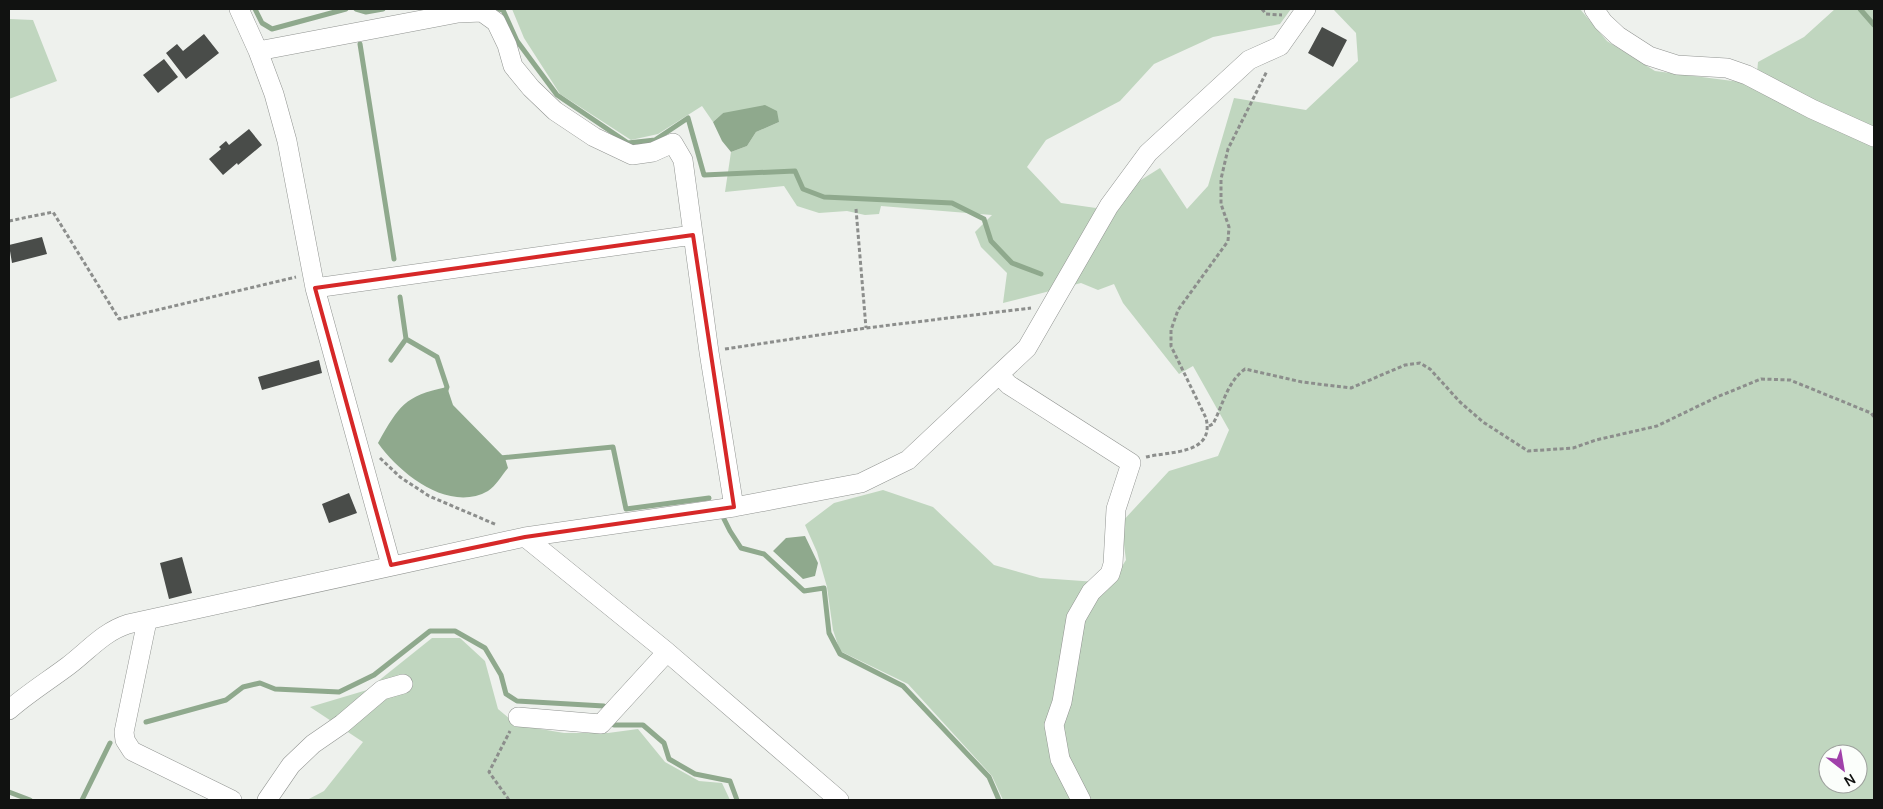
<svg xmlns="http://www.w3.org/2000/svg" width="1883" height="809" viewBox="0 0 1883 809" font-family="Manrope,sans-serif">
	<rect width="100%" height="100%" fill="#eef1ed"/>
	<path fill="#c0d6bf" fill-rule="evenodd" d="M512 9H1291L1280 24 1213 37 1154 64 1120 101 1046 140 1027 167 1061 203 1096 208 1160 168 1187 209 1208 186 1234 98 1306 110 1358 61 1356 33 1333 9H1580L1607 41 1655 71 1756 84 1758 62 1804 37 1835 9H1874V800H1003L992 776 908 684 840 651 833 630 827 587 817 552 805 525 834 503 883 490 933 507 994 565 1040 578 1111 583 1126 560 1121 523 1169 471 1218 456 1229 430 1193 366 1179 374 1123 303 1114 284 1098 290 1081 283 1003 303 1007 273 981 247 975 232 992 215 881 206 879 214 865 215 847 211 819 213 797 206 784 186 725 192 731 152 747 146 756 132 779 122 723 113 713 122 702 106 658 134 631 140 560 94 524 38ZM1828 754H1858V784H1828Z
		M9 19 33 20 57 81 9 99Z
		M432 638H460L485 661 498 709 517 725 564 733H608L638 729 665 762 699 781 722 783 730 800H307L324 791 363 742 310 707 367 690Z"/>
	<path fill="#8fa98d" d="M765 105 777 111 779 122 756 132 747 146 731 152 722 141 713 122 723 113Z
		M447 387 453 405 505 458 508 468C502 475 496 486 488 491 449 513 400 474 378 443 399 406 404 396 447 387Z
		M805 536 818 563 815 576 803 579 773 551 786 538Z"/>
	<g fill="none" stroke-linecap="round" stroke-linejoin="round">
		<path stroke="#8fa98d" stroke-width="5" d="M255 9 262 23 272 29 346 9
			M356 9 366 12 383 9
			M499 9 503 10 517 41 557 95 628 143 655 140 688 118 704 175 795 171 803 189 824 197 952 203 984 219 991 241 1012 263 1041 274
			M1860 9 1874 25
			M360 44 394 259
			M406 339 437 357 447 387 445 393
			M391 360 406 339 400 297
			M500 458 613 447 626 509 709 498
			M723 517 730 531 741 548 764 554 804 591 824 588 829 633 840 654 903 686 989 777 999 800
			M146 722 226 700 243 687 260 683 275 689 339 692 374 675 430 631H455L485 648 501 675 506 694 517 701 604 706
			M614 725H643L664 743 669 759 695 774 730 781 737 800
			M9 792 30 800
			M82 800 110 743"/>
	</g>
	<path fill="#494c49" d="M1322 27 1347 40 1333 67 1308 53Z
		M204 34 219 53 186 79 166 53 177 44 183 51Z
		M164 59 178 77 158 93 143 75Z
		M249 129 262 145 238 165 237 163 223 175 209 159 221 149 219 147 226 141 229 145Z
		M42 237 47 254 12 263 9 245Z
		M319 360 322 373 262 390 258 377Z
		M349 493 357 513 329 523 322 504Z
		M182 557 192 593 169 599 160 563Z"/>
	<g fill="none" stroke-linecap="round" stroke-linejoin="round">
		<defs>
			<path id="minor" d="M239 9 258 51 274 94 287 141 315 288 391 565
				M1594 9 1603 22 1618 36 1649 56 1677 65 1727 68 1747 75 1812 109 1874 137
				M258 51 432 18 458 13 482 12 496 22 507 45 513 66 531 88 555 111 594 137 632 155 653 152 673 143 683 160 709 352 734 507
				M315 288 693 235
				M1000 376 1009 385 1131 463 1116 509 1113 564 1110 574 1091 592 1076 618 1062 702 1054 725 1060 759 1081 800
				M525 537 667 652 839 800
				M147 621 124 732 125 740 132 751 232 800
				M9 710C27 694 48 681 68 666 88 651 103 632 128 624L525 537 734 507 861 483 908 460 1027 348 1109 206 1148 153 1249 60 1280 46 1306 9
				M518 717 601 724 667 652
				M267 800 291 765 313 744 342 724 382 690 403 684"/>
		</defs>
		<use href="#minor" stroke="#919491" stroke-width="20"/>
		<path stroke="#8c8e8c" stroke-width="3" stroke-dasharray="4 2.5" stroke-linecap="butt" d="M1262 9 1266 14 1282 15
			M856 209 866 328
			M9 221 53 212 119 319 296 277
			M725 349 866 328 1031 308
			M1209 426 1213 424C1223 405 1227 382 1245 369L1302 382 1351 388 1405 365 1420 363 1430 369 1460 402 1483 422 1528 451 1573 448 1596 440 1657 426 1717 397 1761 379 1790 380 1871 413 1874 417
			M1146 457C1170 451 1215 455 1206 418L1171 346V330L1178 310 1228 241 1229 227 1221 204V179L1228 149 1267 71
			M380 458 400 477 429 496 497 525
			M509 800 489 772 510 731"/>
		<use href="#minor" stroke="#fff" stroke-width="19"/>
	</g>
	<path fill="none" stroke="#d62828" stroke-width="4" stroke-linejoin="round" d="M693 235 734 507 525 537 391 565 315 288Z"/>
	<rect width="1883" height="809" fill="none" stroke="#111211" stroke-width="20"/>
	<g transform="translate(1843 769) rotate(149)"><circle r="24" fill="#fbfefb" stroke="#9da09d"/>
	<path d="M0-4L9 19L0 12L-9 19Z" fill="#a041aa"/>
	<text y="-8" font-size="14" font-weight="bold" text-anchor="middle" fill="#111211">N</text>
	</g>
</svg>
